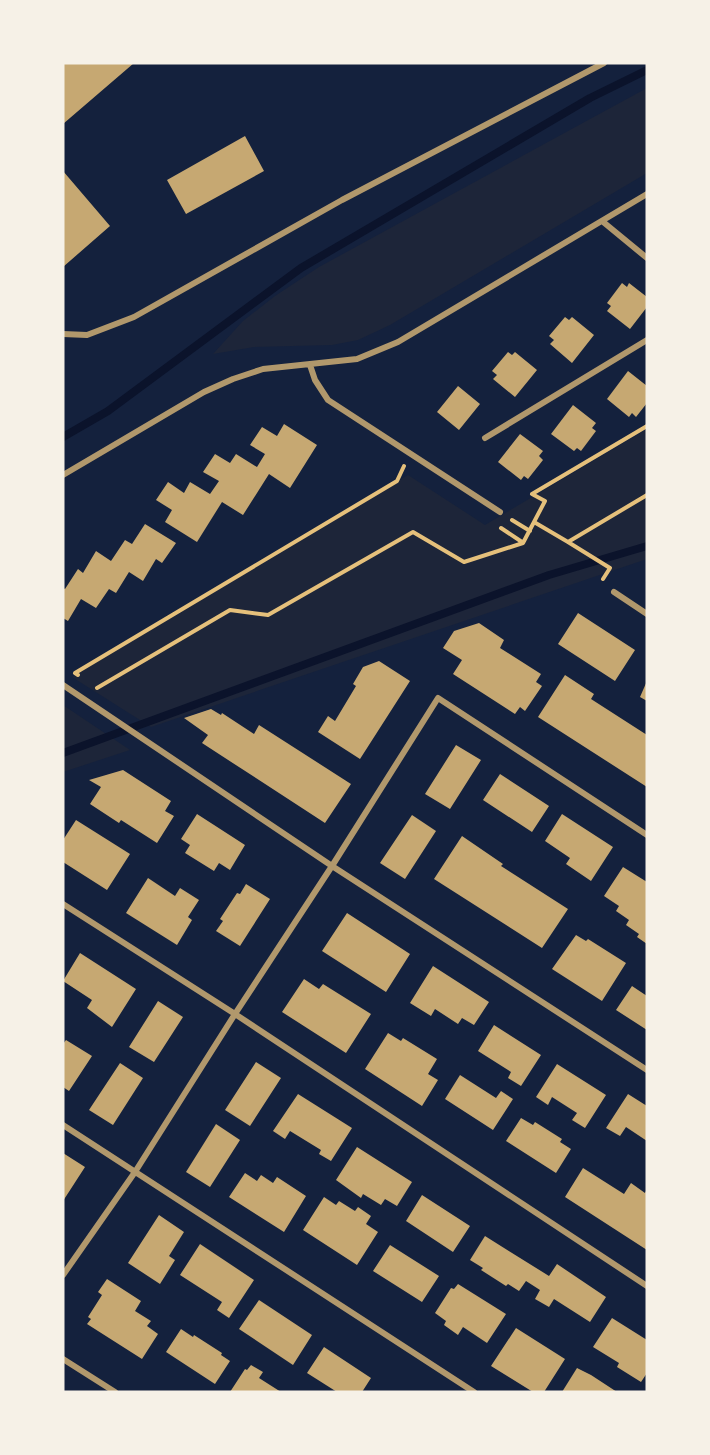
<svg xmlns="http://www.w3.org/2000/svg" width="710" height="1455" viewBox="0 0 710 1455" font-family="Roboto,sans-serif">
	<rect width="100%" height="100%" fill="#14213d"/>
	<path fill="#1d2539" d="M647 88V173L390 325 358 340 332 345 254 347 213 354 243 321 275 296 319 267Z
		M647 429V559L151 727 72 677 408 475 485 525Z
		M63 705 130 750 63 772Z"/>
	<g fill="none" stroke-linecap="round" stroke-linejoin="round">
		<path stroke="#0b132b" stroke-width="8" d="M63 437 108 411 301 268 590 98 647 70
			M63 753 549 575 647 546"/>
	</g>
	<path fill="#c6a872" d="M63 63H134L63 124Z
		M245 136 264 171 186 214 167 180Z
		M63 171 110 226 63 267Z
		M622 283 627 287 629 283 647 297V307L630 329 607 311 611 306 607 303Z
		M565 317 569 320 572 317 594 335 572 363 550 344 554 340 549 336Z
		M508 352 512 355 515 352 537 370 515 397 493 379 497 375 492 371Z
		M628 371 647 386V403L636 417 632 413 629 417 607 399Z
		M458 386 480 404 459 430 437 412Z
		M573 405 596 423 592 428 596 431 581 451 577 448 574 451 551 434Z
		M284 424 317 445 290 488 269 474 243 515 222 502 197 542 165 522 172 510 156 500 168 482 184 493 190 482 210 494 219 481 203 472 215 454 230 463 236 454 257 467 265 454 250 445 262 427 277 436Z
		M520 434 543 451 539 456 543 460 528 479 524 476 521 480 498 462Z
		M145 524 176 543 162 563 156 559 143 581 129 572 116 593 109 589 96 608 81 599 68 621 63 618V588L65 589 78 569 83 573 96 551 111 561 125 540 132 544Z
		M578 613 635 650 615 681 558 644Z
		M479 623 504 640 500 648 541 674 536 682 542 686 525 711 520 707 515 714 453 674 462 660 443 648 454 631Z
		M379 661 410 681 360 759 318 732 328 716 335 721 356 686 353 684 363 667Z
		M565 675 594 694 591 699 647 735V787L538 717Z
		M647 681V701L640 697Z
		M211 709 221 715 222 713 254 734 259 725 351 784 325 823 202 743 208 735 184 718Z
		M456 745 481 760 450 809 425 794Z
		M123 770 171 801 165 811 174 816 157 843 121 820 119 823 90 804 101 787 89 780Z
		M500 774 549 806 532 832 483 800Z
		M197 814 245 845 230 870 219 863 214 871 185 853 190 845 181 839Z
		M562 814 613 847 591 881 566 864 570 858 545 841Z
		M412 815 436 831 405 879 380 863Z
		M76 820 130 854 107 890 63 862V840Z
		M462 836 503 864 501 866 568 909 542 948 434 879Z
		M623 867 647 882V944L637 937 639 934 626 925 629 920 616 911 619 906 604 896Z
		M148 878 175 896 180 888 199 900 188 917 192 920 177 945 126 913Z
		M246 884 270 899 240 946 216 931 223 921 220 919 237 893 240 894Z
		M347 913 410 954 386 992 322 951Z
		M576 935 586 941 588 939 626 963 602 1001 552 969Z
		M80 953 136 989 112 1027 87 1008 92 1000 63 981Z
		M433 966 489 1002 474 1025 462 1018 458 1024 435 1009 431 1016 410 1003Z
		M304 979 319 989 323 984 371 1014 346 1053 282 1012Z
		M632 986 647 996V1030L616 1010Z
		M158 1001 183 1017 154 1062 129 1047Z
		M494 1025 541 1055 521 1086 508 1078 511 1072 478 1051Z
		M388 1033 401 1041 403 1038 437 1059 428 1074 438 1080 422 1106 365 1069Z
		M66 1040 92 1056 69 1091 63 1087V1044Z
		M256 1062 281 1078 250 1126 225 1110Z
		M120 1063 143 1078 113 1125 89 1110Z
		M557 1064 606 1095 585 1128 572 1120 577 1113 552 1097 548 1105 536 1097Z
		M460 1075 496 1098 501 1091 513 1099 493 1130 445 1099Z
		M298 1094 352 1128 331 1161 319 1154 321 1150 290 1131 285 1139 273 1131Z
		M628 1094 647 1106V1141L626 1127 620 1136 606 1128Z
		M521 1118 533 1125 535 1122 562 1139 560 1142 571 1149 556 1173 506 1141Z
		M216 1124 240 1140 210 1187 186 1172Z
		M357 1147 412 1182 397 1206 385 1199 381 1205 363 1194 361 1198 336 1180Z
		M63 1153 85 1167 63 1201Z
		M583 1168 624 1194 631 1183 645 1193 647 1189V1250L565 1197Z
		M245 1173 257 1181 261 1175 273 1183 277 1177 306 1196 284 1232 229 1197Z
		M422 1195 470 1226 453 1252 406 1221Z
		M324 1197 336 1205 339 1201 355 1211 358 1207 371 1216 366 1224 378 1232 357 1265 303 1230Z
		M159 1215 184 1232 169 1256 175 1260 160 1284 128 1263Z
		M485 1236 549 1276 557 1264 606 1297 590 1322 554 1299 549 1307 535 1299 540 1290 526 1281 519 1291 508 1284 506 1286 481 1270 483 1268 470 1260Z
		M200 1244 254 1280 229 1318 217 1310 222 1302 180 1275Z
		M390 1245 439 1276 422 1302 373 1271Z
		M107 1279 141 1301 135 1311 151 1321 147 1326 158 1334 142 1359 87 1324 91 1319 88 1317 102 1295 98 1292Z
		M458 1284 506 1314 487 1343 463 1327 458 1335 444 1325 446 1321 435 1313 451 1288 454 1289Z
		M259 1300 312 1335 293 1365 239 1329Z
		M612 1318 647 1340V1373L641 1382 617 1367 619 1363 593 1347Z
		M516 1328 565 1359 544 1392H533L491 1366Z
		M181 1329 193 1337 194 1335 222 1353 221 1355 230 1361 215 1384 166 1352Z
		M324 1347 371 1378 362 1392H337L307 1373Z
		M251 1365 263 1372 259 1378 281 1392H230L245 1369 247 1370Z
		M577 1368 591 1375 617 1392H562Z"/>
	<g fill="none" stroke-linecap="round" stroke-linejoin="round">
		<path stroke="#e5c07b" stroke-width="4" d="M512 520 530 531
			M534 522 545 501 532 494 647 426
			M501 528 522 542
			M568 542 610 568 603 579
			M78 675 75 673 397 481 404 466
			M97 688 230 610 268 615 413 532 464 562 523 543 534 522 568 542 647 495"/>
		<path stroke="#b1986c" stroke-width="6" d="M602 221 647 258
			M63 334 87 335 134 317 342 200 604 63
			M310 365 315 380 328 400 500 512
			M485 438 647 340
			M63 475 204 392 233 379 263 369 357 359 398 342 647 194
			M614 592 647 614
			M63 685 332 866 647 1070
			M63 904 235 1014 647 1286
			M63 1125 474 1392
			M63 1275 135 1172 235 1014 332 866 438 698 647 835
			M63 1359 115 1392"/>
	</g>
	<rect width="710" height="1455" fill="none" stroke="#f6f1e7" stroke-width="129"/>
</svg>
